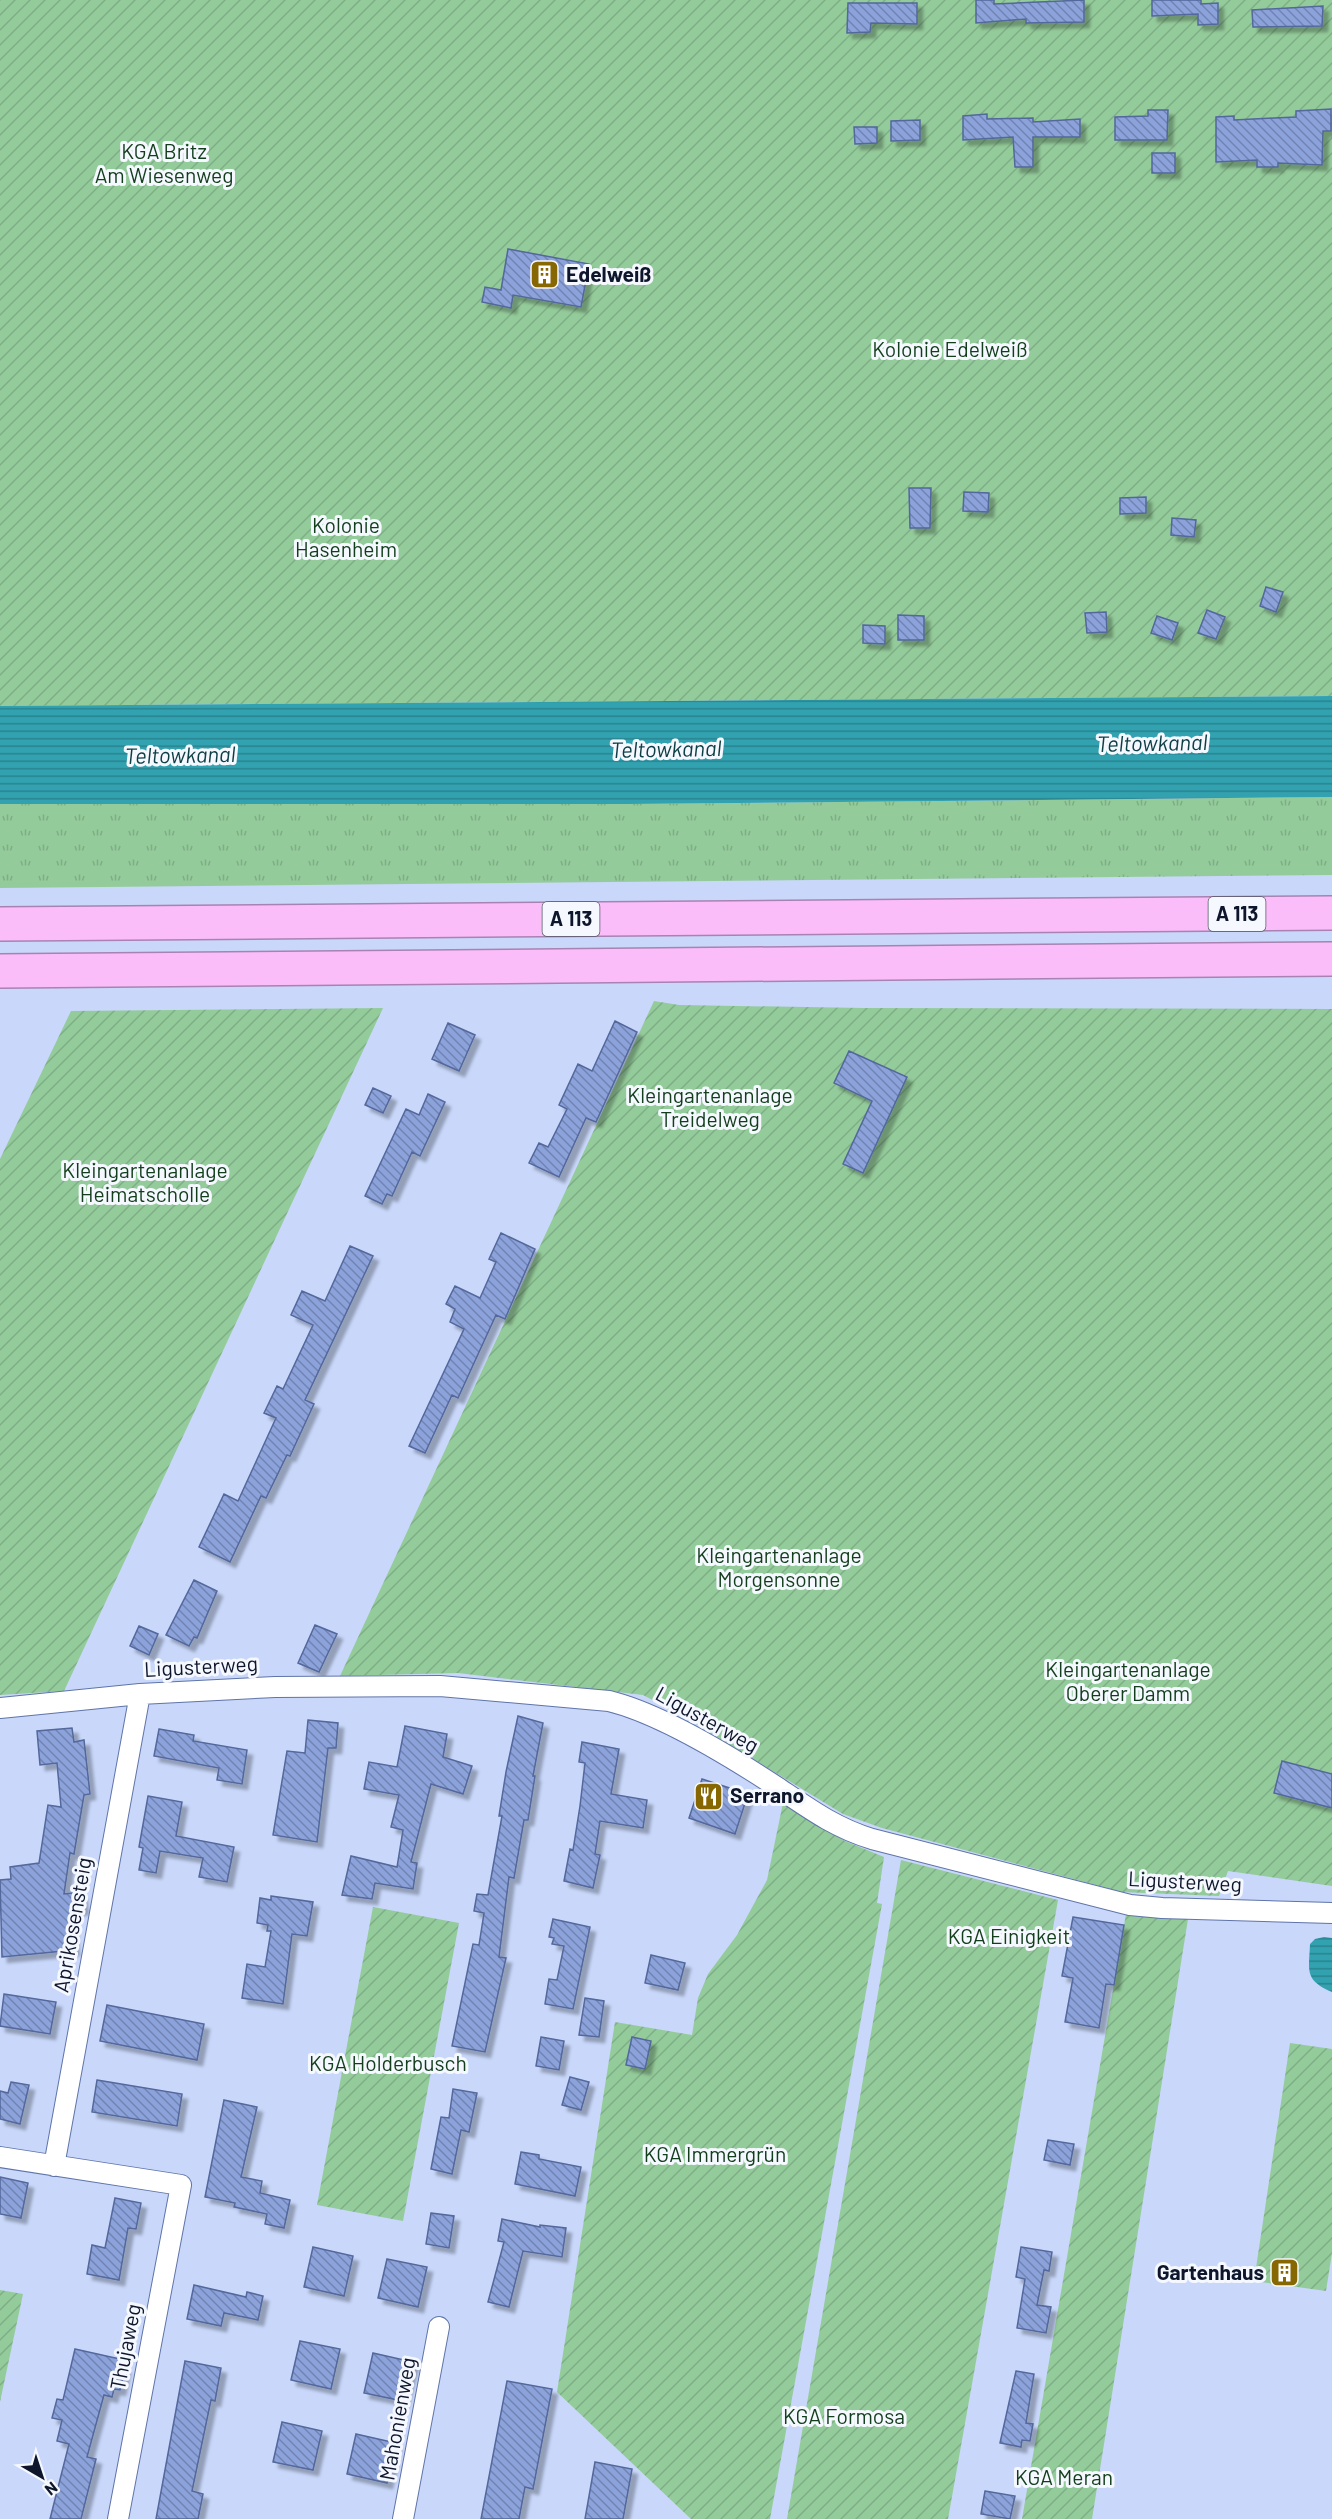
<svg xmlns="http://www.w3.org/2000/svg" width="1332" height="2519" viewBox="0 0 1332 2519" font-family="Barlow,sans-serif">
	<defs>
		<pattern id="grass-tufts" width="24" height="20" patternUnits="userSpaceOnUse" patternTransform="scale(1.5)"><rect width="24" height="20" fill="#94cb9a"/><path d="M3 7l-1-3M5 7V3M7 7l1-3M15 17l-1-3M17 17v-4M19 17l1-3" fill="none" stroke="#7eae85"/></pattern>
		<pattern id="garden-furrows" width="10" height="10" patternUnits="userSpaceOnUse" patternTransform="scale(1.5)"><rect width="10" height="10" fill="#94cb9a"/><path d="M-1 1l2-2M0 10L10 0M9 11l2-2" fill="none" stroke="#7eae85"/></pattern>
		<pattern id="water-rules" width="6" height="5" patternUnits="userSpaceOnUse" patternTransform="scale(1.5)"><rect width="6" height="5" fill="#32a2b0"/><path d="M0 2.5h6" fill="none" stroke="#29838f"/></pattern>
		<pattern id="building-back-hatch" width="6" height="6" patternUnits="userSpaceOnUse" patternTransform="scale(1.5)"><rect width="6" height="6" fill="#8ca2db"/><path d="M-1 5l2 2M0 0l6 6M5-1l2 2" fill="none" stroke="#7183b2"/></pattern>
		<filter id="shadow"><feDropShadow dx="5.5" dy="5.5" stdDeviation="1.5" flood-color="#0004"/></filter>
	</defs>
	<rect width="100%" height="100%" fill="#c8d7fa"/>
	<path fill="url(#grass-tufts)" d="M1332 797V875L0 888V804H629Z"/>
	<path fill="url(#garden-furrows)" d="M0 0H1332V696L0 706Z
		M654 1001 679 1005 863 1008 1332 1009V1886L1228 1871 1219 1896 1122 1892 882 1828 843 1814 683 1716 643 1695 458 1673 340 1676Z
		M383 1008 64 1691 0 1695V1159L71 1011Z
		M783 1803 845 1841 884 1857 877 1903 882 1904 770 2519H691L557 2392 615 2022 692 2035 698 1998 708 1974 737 1935 767 1880Z
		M901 1860 1058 1900 948 2519H787Z
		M373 1907 459 1923 403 2221 317 2205Z
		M1126 1914 1188 1919 1092 2519H1022Z
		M1290 2043 1332 2049V2253L1326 2291 1254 2281Z
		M0 2290 23 2294 0 2402Z"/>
	<path fill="url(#water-rules)" d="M1332 696V797L629 804H0V706Z
		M1324 1937 1332 1938V1992C1304 1980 1309 1971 1310 1944L1315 1939Z"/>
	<path fill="url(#building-back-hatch)" stroke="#53679b" stroke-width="1.5" filter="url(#shadow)" d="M976 0H994V4L1084 0V22L1026 23V19L976 23Z
		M1152 0H1201V4L1218 3V24L1198 25V14L1152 16Z
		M848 3H917V24L871 23 870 32 847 33Z
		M1323 6 1322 26 1253 27 1252 10Z
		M1331 109V131H1323L1322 165 1278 163V167H1257V160L1216 162V117L1234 116V120L1296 117V111Z
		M1148 110H1168L1167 140H1115V117L1148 116Z
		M987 114V119L1033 118V122L1080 119V137H1033V167H1015L1013 137 963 140V116Z
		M920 120V140L891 141V121Z
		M854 127H877V143L855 144Z
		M1152 153H1175V173H1152Z
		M508 249 589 264 581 307 513 295 511 308 482 302 485 287 501 290Z
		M909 488H931L930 528H910Z
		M964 492 989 493 988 512 963 511Z
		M1146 497V513L1120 514V498Z
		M1172 518 1196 520 1194 537 1171 535Z
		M1266 587 1283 592 1276 612 1260 606Z
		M1207 610 1225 617 1216 639 1198 633Z
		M1106 612 1107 632 1087 633 1085 613Z
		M898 615 924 616V640H898Z
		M1157 616 1178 623 1172 640 1151 633Z
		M863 625 885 626V644L863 643Z
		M615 1021 637 1032 596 1122 586 1118 559 1177 529 1163 539 1143 548 1147 567 1109 559 1105 578 1064 592 1071Z
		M448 1023 475 1035 459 1071 432 1059Z
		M849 1051 907 1077 863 1173 843 1164 872 1101 834 1083Z
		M373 1088 391 1096 383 1113 365 1105Z
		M428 1094 445 1102 420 1156 412 1152 392 1196 387 1194 382 1204 365 1196 406 1109 419 1115Z
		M501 1233 535 1249 505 1319 496 1315 458 1398 452 1395 425 1453 409 1446 464 1329 450 1322 455 1309 446 1304 455 1286 480 1298 496 1262 489 1259Z
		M350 1246 373 1256 305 1400 314 1404 290 1456 287 1455 266 1498 261 1496 230 1562 199 1547 224 1494 238 1501 276 1418 264 1413 277 1386 283 1389 313 1325 291 1315 302 1291 325 1301Z
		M194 1580 217 1591 197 1638 194 1637 189 1646 166 1635Z
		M315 1625 337 1634 319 1672 298 1663Z
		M139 1626 158 1634 149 1655 130 1646Z
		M518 1716 543 1723 533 1776H535L528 1820H524L514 1878 509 1877 499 1957 506 1958 485 2052 452 2046 473 1944 479 1945 484 1913 474 1911 477 1894 488 1895 502 1816H499L506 1772Z
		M308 1720 338 1723 336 1748H328L317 1842 273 1835 287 1751 305 1753Z
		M405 1726 447 1734 443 1757 472 1766 463 1794 431 1784 411 1862 417 1863 413 1889 375 1883 372 1899 342 1895 351 1856 397 1867 403 1830 391 1827 399 1795 364 1789 369 1762 397 1767Z
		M72 1728 74 1742 84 1740 90 1794 84 1795 74 1854 70 1853 64 1894 81 1892 83 1909 70 1911 74 1950 2 1957 0 1880 11 1879 10 1867 39 1863 48 1805 61 1807 57 1763 40 1765 37 1731Z
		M159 1729 194 1735 193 1741 247 1750 242 1784 217 1780 219 1768 154 1756Z
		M582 1742 619 1749 611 1794 647 1800 643 1828 600 1821 595 1854 600 1855 593 1888 564 1881 570 1849 573 1850 580 1806 585 1763 579 1762Z
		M1282 1761 1332 1774V1808L1274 1793Z
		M702 1779 748 1794 735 1834 689 1818Z
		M148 1796 182 1802 176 1836 234 1847 227 1882 199 1877 203 1858 160 1851 156 1873 139 1870 143 1848 139 1847Z
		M271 1896 313 1902 307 1936 292 1934 283 2004 242 1998 247 1964 265 1967 271 1931H267L268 1925 257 1923 260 1898 271 1900Z
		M1073 1917 1124 1925 1114 1985 1106 1984 1099 2028 1065 2022 1073 1978 1062 1976Z
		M553 1919 590 1927 573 2009 545 2004 549 1979 557 1980 564 1946 552 1944 554 1938 549 1937Z
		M651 1955 685 1963 678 1990 645 1983Z
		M4 1994 56 2002 50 2034 0 2026Z
		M585 1998 604 2001 599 2037 579 2035Z
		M107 2005 204 2024 197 2060 100 2041Z
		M541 2037 564 2041 559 2070 536 2066Z
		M632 2037 651 2041 645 2069 626 2065Z
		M570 2077 589 2082 581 2110 562 2105Z
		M97 2080 182 2094 177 2126 92 2112Z
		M11 2082 29 2085 20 2124 0 2119V2091L8 2093Z
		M453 2089 477 2093 469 2132 461 2130 452 2174 431 2169 441 2117 449 2118Z
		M224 2100 257 2107 241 2177 262 2181 260 2193 290 2200 284 2228 265 2224 267 2214 234 2207 235 2203 205 2197Z
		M1048 2140 1074 2144 1070 2165 1044 2160Z
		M521 2152 539 2155V2159L581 2167 575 2196 515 2184Z
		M0 2177 28 2183 21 2218 0 2214Z
		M115 2198 141 2203 136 2229 128 2228 119 2280 87 2274 92 2245 105 2248Z
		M431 2213 454 2216 449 2248 426 2244Z
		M502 2219 540 2227V2225L566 2228 562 2257 523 2251 509 2307 488 2302 504 2242 498 2241Z
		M313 2247 353 2256 344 2296 304 2287Z
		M1021 2247 1052 2252 1049 2271 1044 2270 1037 2305 1051 2307 1046 2333 1017 2328 1025 2279 1016 2277Z
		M387 2259 427 2267 418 2307 378 2298Z
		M194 2285 246 2297 247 2292 263 2296 258 2320 224 2313 221 2326 187 2319Z
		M300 2341 340 2349 331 2389 291 2380Z
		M75 2349 120 2359 118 2367 125 2368 120 2390 114 2389 112 2397 104 2395 87 2457 96 2459 81 2519H50L69 2444 57 2441 62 2420 52 2418 57 2399 63 2400Z
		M373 2353 413 2362 403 2401 364 2393Z
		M185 2361 221 2368 215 2401 211 2400 192 2491 203 2494 198 2519H156Z
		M1016 2371 1034 2374 1026 2423 1033 2424 1030 2441 1022 2440 1021 2447 1000 2443Z
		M507 2381 552 2389 533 2489 525 2487 519 2519H481Z
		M282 2422 322 2431 313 2470 273 2462Z
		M356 2434 396 2443 387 2483 347 2474Z
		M595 2462 632 2469 623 2519H585Z
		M985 2491 1015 2496 1010 2519 981 2514Z"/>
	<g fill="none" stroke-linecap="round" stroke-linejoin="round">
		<defs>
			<path id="street" d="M0 1708 140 1694 275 1687 440 1686 609 1701C662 1714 733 1758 780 1789 811 1810 836 1828 872 1839L1130 1905 1162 1908 1332 1913
				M0 2157 181 2185 118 2519
				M54 2166 140 1694
				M403 2519 439 2327"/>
			<path id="highway" d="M0 924 1332 913
				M0 971 1332 959"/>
		</defs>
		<use href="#street" stroke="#5f74a9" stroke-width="22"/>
		<use href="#highway" stroke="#a883b1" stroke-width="36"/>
		<use href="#street" stroke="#fff" stroke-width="20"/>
		<use href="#highway" stroke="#fbbdf9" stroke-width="33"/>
	</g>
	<defs>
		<symbol id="building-square" viewBox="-11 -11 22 22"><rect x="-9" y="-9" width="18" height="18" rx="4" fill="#876702" stroke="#f5f8fe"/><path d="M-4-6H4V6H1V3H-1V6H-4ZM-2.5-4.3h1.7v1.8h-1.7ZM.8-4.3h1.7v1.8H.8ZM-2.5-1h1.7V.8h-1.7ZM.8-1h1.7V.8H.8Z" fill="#fff"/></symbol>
		<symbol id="restaurant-square" viewBox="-11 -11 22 22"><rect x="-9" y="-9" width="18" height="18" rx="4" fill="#876702" stroke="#f5f8fe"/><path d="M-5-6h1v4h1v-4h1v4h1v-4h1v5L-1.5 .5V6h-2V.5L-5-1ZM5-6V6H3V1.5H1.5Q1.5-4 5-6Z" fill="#fff"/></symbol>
	</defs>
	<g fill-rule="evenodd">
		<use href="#building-square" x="528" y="258" width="33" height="33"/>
		<use href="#restaurant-square" x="692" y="1780" width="33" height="33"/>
		<use href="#building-square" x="1268" y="2256" width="33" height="33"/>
	</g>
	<g text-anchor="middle" stroke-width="6" stroke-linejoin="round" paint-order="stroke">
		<g fill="#f5f8fe" stroke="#535a6a" stroke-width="1.5">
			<rect x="1208.5" y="897" width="57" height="34" rx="4.5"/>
			<rect x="542.5" y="902" width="57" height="34" rx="4.5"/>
		</g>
		<g font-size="20" font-weight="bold" fill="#0e162b">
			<text x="1237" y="921">A 113</text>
			<text x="571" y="926">A 113</text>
		</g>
		<g font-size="21" fill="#123e1b" stroke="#f5f8fe">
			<text x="164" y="159">KGA Britz<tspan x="164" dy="24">Am Wiesenweg</tspan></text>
			<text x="950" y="357">Kolonie Edelweiß</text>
			<text x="346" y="533">Kolonie<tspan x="346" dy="24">Hasenheim</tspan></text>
			<text x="710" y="1103">Kleingartenanlage<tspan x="710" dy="24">Treidelweg</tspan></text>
			<text x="145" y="1178">Kleingartenanlage<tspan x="145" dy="24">Heimatscholle</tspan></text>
			<text x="779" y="1563">Kleingartenanlage<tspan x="779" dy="24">Morgensonne</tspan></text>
			<text x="1128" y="1677">Kleingartenanlage<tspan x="1128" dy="24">Oberer Damm</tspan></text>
			<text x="1009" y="1944">KGA Einigkeit</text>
			<text x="388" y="2071">KGA Holderbusch</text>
			<text x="715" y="2162">KGA Immergrün</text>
			<text x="844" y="2424">KGA Formosa</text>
			<text x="1064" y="2485">KGA Meran</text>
		</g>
		<g font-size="21" font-weight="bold" fill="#0e162b" stroke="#f5f8fe" text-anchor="start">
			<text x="566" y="282">Edelweiß</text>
			<text x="730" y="1803">Serrano</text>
			<text x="1264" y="2280" text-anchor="end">Gartenhaus</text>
		</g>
		<g font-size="21" fill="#0e162b" stroke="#f5f8fe">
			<text transform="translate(201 1667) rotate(-3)" y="7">Ligusterweg</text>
			<text transform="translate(707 1720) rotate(29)" y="7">Ligusterweg</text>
			<text transform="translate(1185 1882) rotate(3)" y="7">Ligusterweg</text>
			<text transform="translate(73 1925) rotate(-80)" y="7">Aprikosensteig</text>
			<text transform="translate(126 2347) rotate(-79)" y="7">Thujaweg</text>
			<text transform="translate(398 2419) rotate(-80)" y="7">Mahonienweg</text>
		</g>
		<g font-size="22" font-style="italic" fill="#0c3e44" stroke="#f5f8fe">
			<text transform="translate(1152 743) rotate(-1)" y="8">Teltowkanal</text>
			<text transform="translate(666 749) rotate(-1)" y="8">Teltowkanal</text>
			<text transform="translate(180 755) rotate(-1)" y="8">Teltowkanal</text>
		</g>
	</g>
	<g transform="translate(42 2477) rotate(141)" stroke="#f5f8fe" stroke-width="4.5" paint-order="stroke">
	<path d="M0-4.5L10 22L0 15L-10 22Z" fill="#0e162b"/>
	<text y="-9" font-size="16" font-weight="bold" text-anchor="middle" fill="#0e162b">N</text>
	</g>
</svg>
